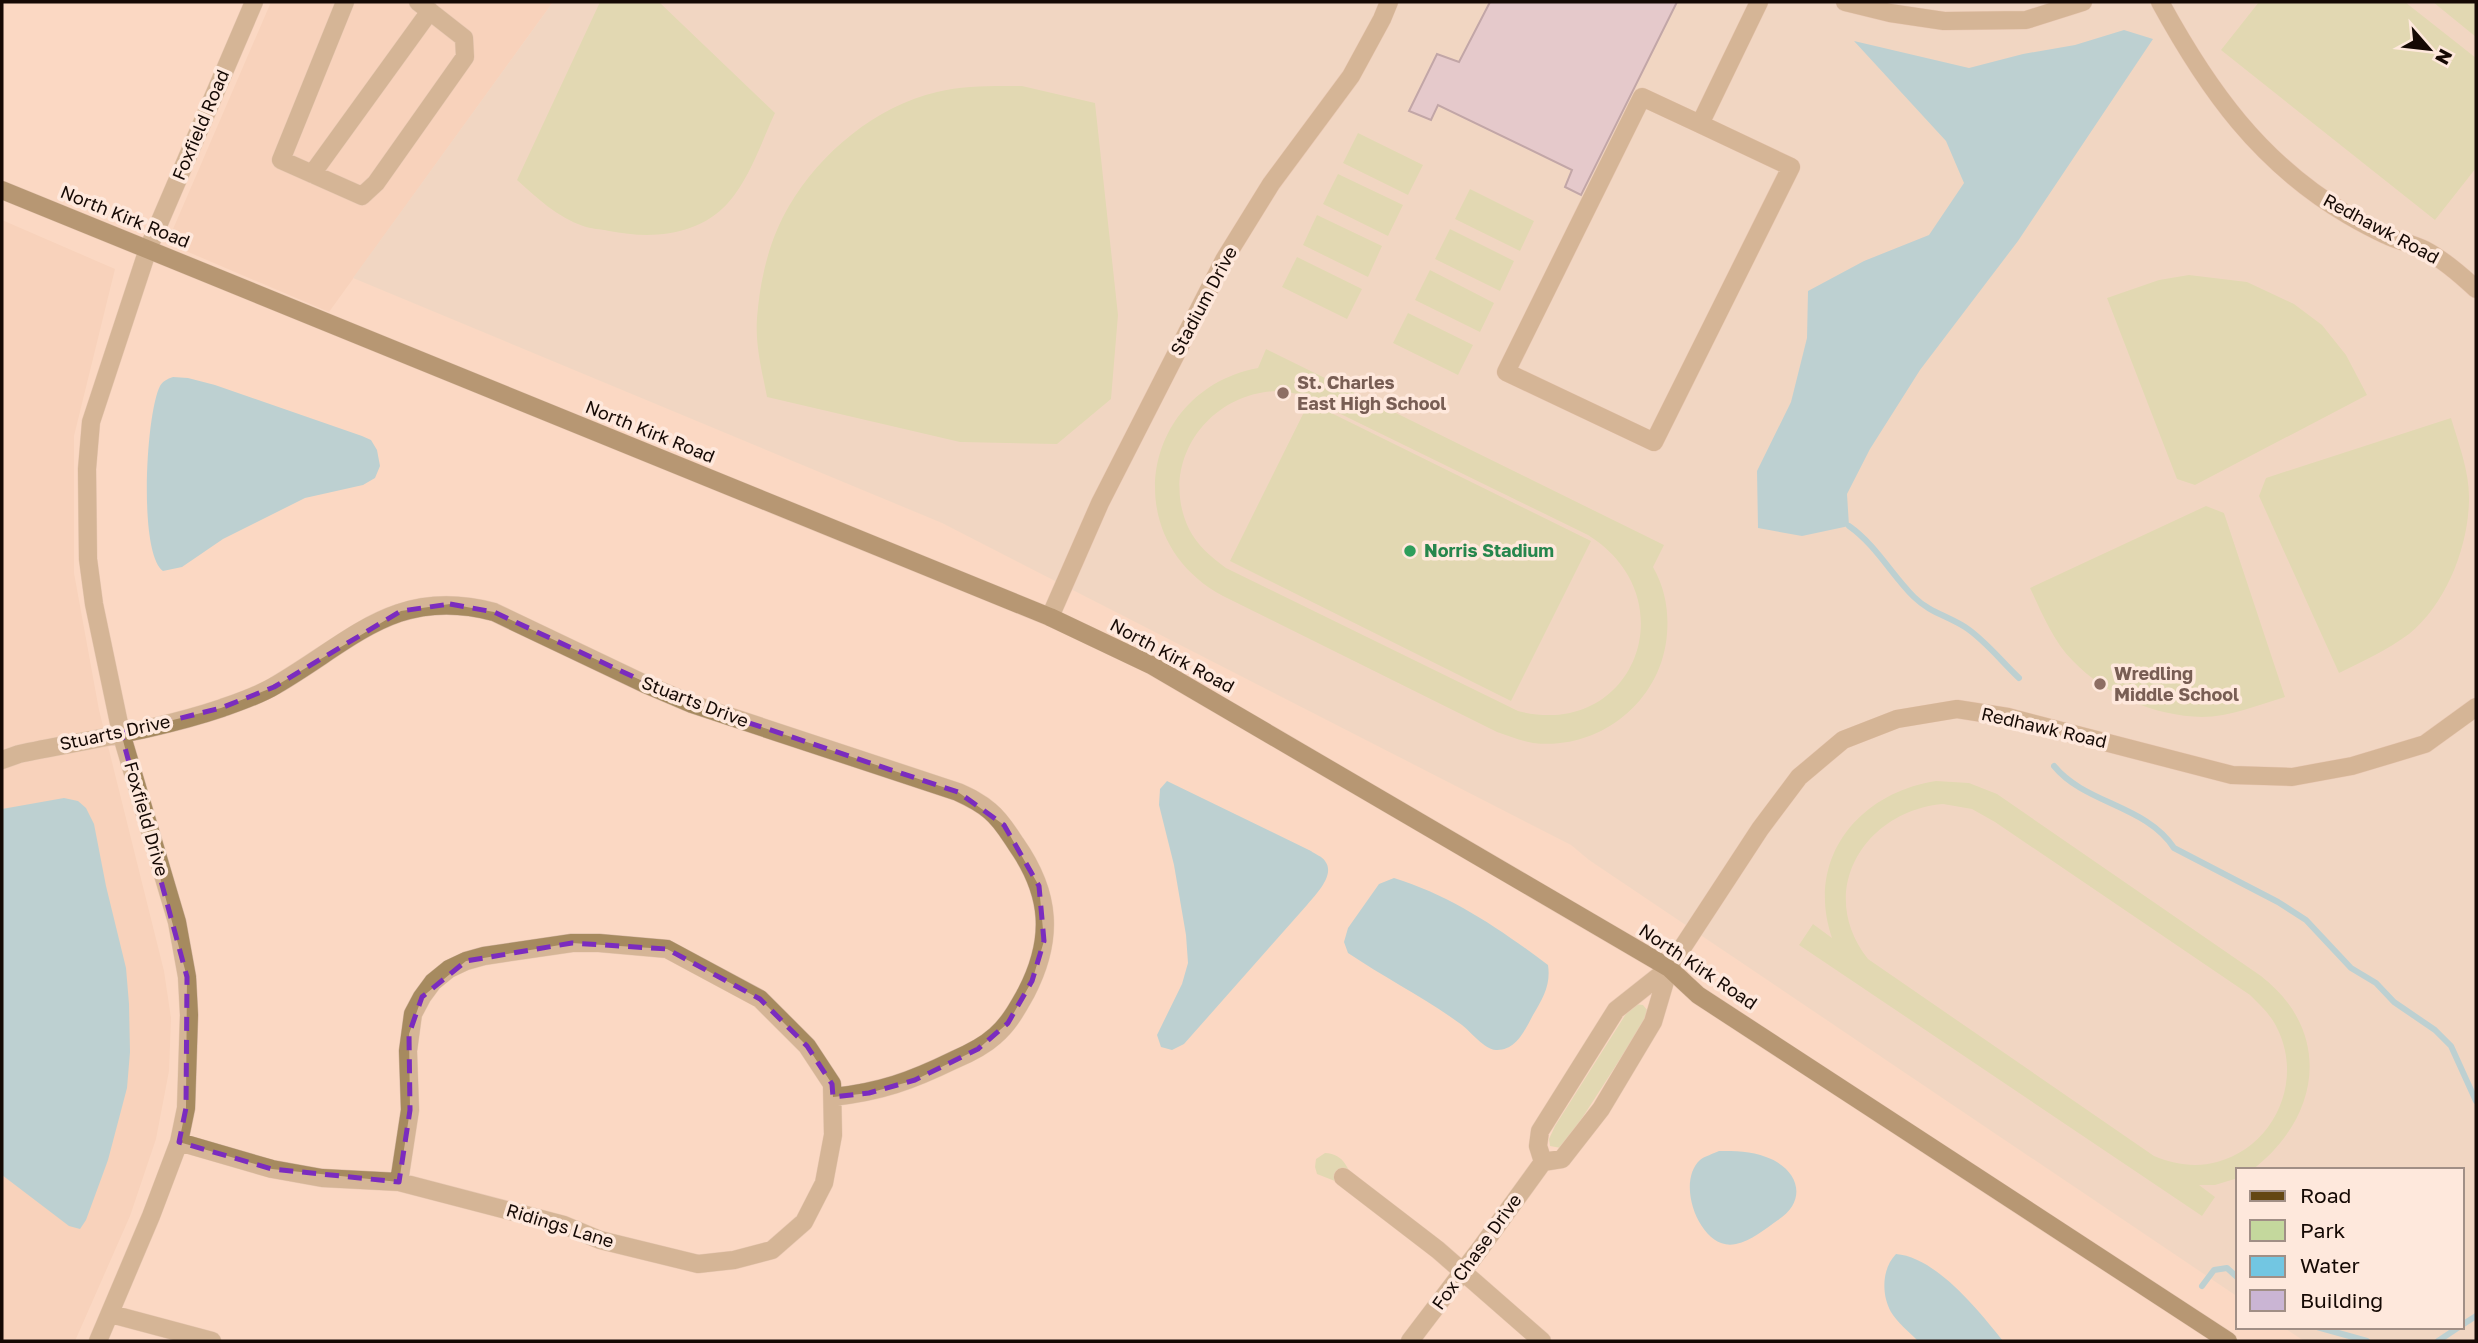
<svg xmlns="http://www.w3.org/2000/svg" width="2478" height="1343" viewBox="0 0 2478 1343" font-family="'Golos Text',sans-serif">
	<rect width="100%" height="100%" fill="#fbd8c3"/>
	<path fill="#f3cab1" d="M271 2H553L329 312 167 243Z
		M2 220 115 269 74 436V573L99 710 164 971 171 1018 169 1071 156 1139 130 1216 75 1341H2Z"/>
	<path fill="#e5d3c2" d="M553 2H2476V1341H2304L2283 1327H2462V1170H2238V1297L1589 860 1571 845 942 523 353 278Z"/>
	<path fill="#c4d89d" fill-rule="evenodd" d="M600 2H659L775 113C761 143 750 178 728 203 697 237 650 239 609 231 600 229 591 229 583 226 557 217 537 198 517 180Z
		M2259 2H2405L2476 58V168L2435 220 2221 50Z
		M2433 2H2476V37Z
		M1022 86 1095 103 1118 315 1111 399 1057 444 960 442 767 397C762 371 755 345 757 318 760 279 769 240 789 206 820 153 876 106 937 92 965 85 994 86 1022 86Z
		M1358 133 1423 165 1408 195 1343 163Z
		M1338 174 1403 205 1388 236 1323 204Z
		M1470 189 1534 221 1520 251 1455 219Z
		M1317 215 1382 246 1368 277 1303 245Z
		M1450 229 1514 261 1500 291 1435 259Z
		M1297 257 1362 289 1347 319 1282 287Z
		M1430 270 1494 303 1480 332 1415 300Z
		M2189 275 2247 282 2294 304 2322 325 2346 355 2367 395 2195 485 2177 479 2107 298 2159 280Z
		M1408 313 1473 345 1458 375 1393 343Z
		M1266 349 1664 545 1653 567C1665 588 1669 611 1667 634 1662 701 1600 751 1533 743 1521 741 1509 736 1497 732L1223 596C1116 539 1141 390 1258 368ZM1277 391 1299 394 1310 399 1588 535C1689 598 1634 741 1518 711L1226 568C1211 557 1197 545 1189 529 1158 464 1207 393 1277 391Z
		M1309 402 1591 541 1511 701 1230 561Z
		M2451 418C2459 445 2470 473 2469 501 2468 548 2446 604 2409 634 2387 650 2364 661 2339 673L2259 496 2266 478Z
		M2206 506 2224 513 2285 697C2258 705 2230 717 2202 717 2154 716 2106 695 2073 661 2053 641 2042 613 2030 588Z
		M1936 781 1969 783 1997 794 2261 976C2333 1032 2321 1117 2252 1170H2238V1178L2215 1185H2199L2215 1197 2202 1216 1799 945 1813 924 1832 938C1805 859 1858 793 1936 781ZM1943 804 1972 809 1995 822 2250 995C2260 1005 2271 1015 2277 1028 2304 1081 2274 1147 2217 1162 2195 1168 2174 1164 2154 1156L1868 959C1815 892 1864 811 1943 804Z
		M1635 1004 1643 1005 1648 1011 1644 1022 1568 1140 1561 1148 1550 1146 1549 1139 1555 1126 1629 1009Z
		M1325 1153C1345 1154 1348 1169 1355 1185L1350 1187 1317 1174 1315 1167 1316 1159Z"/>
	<path fill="#72c6e2" d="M2124 30 2153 39 2018 241 1920 370 1870 449 1847 494 1849 526 1802 536 1758 528 1757 471 1791 402 1807 338 1808 291 1864 261 1929 235 1964 183 1946 141 1854 41 1969 68 2023 54 2075 45Z
		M173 377 188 378 215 385 362 436 371 440 377 450 380 466 375 478 363 485 305 498 223 539 182 567 163 571C138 553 146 413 160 386 163 381 167 379 173 377Z
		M1167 781 1311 851C1315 854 1323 857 1325 861 1336 875 1315 895 1307 905L1184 1044 1172 1050 1161 1047 1157 1035 1182 984 1188 963 1186 935 1174 865 1159 805 1160 789Z
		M64 798 78 801 86 808 94 824 106 886 126 968 129 1004 130 1052 127 1088 108 1160 86 1220 80 1229 69 1226 2 1175V809Z
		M1394 878C1452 896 1500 929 1548 965 1551 985 1543 998 1533 1015 1525 1030 1516 1051 1496 1050 1484 1049 1471 1032 1462 1025 1425 998 1385 978 1348 953L1344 942 1348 928 1379 884Z
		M1719 1151C1735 1151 1751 1151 1766 1157 1798 1168 1809 1200 1778 1220 1765 1229 1751 1241 1736 1244 1702 1253 1674 1184 1700 1160 1705 1156 1713 1154 1719 1151Z
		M1896 1254C1936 1257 1979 1311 2003 1341H1918C1909 1332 1897 1322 1891 1312 1881 1294 1882 1268 1896 1254Z"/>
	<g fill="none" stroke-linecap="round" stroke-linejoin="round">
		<path stroke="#72c6e2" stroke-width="6" d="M1849 526C1876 545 1891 574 1914 597 1929 612 1948 616 1965 627 1985 640 2001 661 2019 678
			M2054 766C2085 804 2146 805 2174 848L2278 902 2306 920 2351 968 2376 983 2394 1002 2435 1030 2451 1046 2476 1101
			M2202 1286 2214 1270 2227 1268 2238 1278
			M2462 1325 2476 1316
			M2317 1327 2367 1341
			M2438 1341 2459 1327"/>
	</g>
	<path fill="#cab5d4" stroke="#7c6985" stroke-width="2" d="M1490 2H1677L1581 195 1565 187 1572 170 1438 105 1431 120 1409 111 1437 54 1459 62Z"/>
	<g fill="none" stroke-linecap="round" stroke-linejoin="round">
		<defs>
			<path id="minor" d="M345 2 281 160 362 196 376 183 465 57 464 38 418 2
				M1845 2 1890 13 1944 21 2026 20 2083 2
				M2160 2C2208 90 2260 163 2348 215 2360 222 2373 229 2386 235 2398 241 2413 244 2425 250 2444 260 2461 275 2476 289
				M1700 124 1791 167 1654 442 1506 372 1642 97 1700 124 1759 2
				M312 174 430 11
				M1050 617 1100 503 1224 260 1271 184 1351 76 1382 19 1389 2
				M2 760 19 754C86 740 157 730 222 708 239 702 260 695 276 685 353 640 397 586 494 612L645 684 692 704 958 792C969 797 980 802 990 811 1001 820 1008 832 1016 844 1051 894 1054 939 1026 993 1017 1009 1009 1024 995 1036 983 1047 968 1054 954 1060 911 1081 880 1092 833 1097
				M179 1142 272 1169 322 1178 399 1182 564 1225 600 1240 698 1264 734 1260 772 1250 804 1222 824 1183 833 1135 832 1084 807 1046 760 999 667 949 599 943H572L484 956 466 961 449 969 433 982 422 997 413 1014 408 1051 410 1110 399 1182
				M1543 1162 1538 1146 1540 1131 1616 1010 1669 968
				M1343 1177 1438 1250 1542 1341
				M111 1314 212 1341
				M98 1341 151 1216 179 1142 186 1108 189 1015 187 977 177 922 121 733 94 604 88 559 87 469 91 422 148 249 254 2
				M1410 1341 1480 1249 1543 1162 1562 1159 1601 1109 1653 1022 1669 968 1760 829 1799 777 1843 740 1897 719 1957 709 2008 717 2232 775 2292 777 2352 766 2425 744 2476 707"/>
			<path id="major" d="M2 190 1050 617 1151 665 1669 968 1698 995 2228 1341"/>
		</defs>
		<use href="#minor" stroke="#d6b7a4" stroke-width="19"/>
		<use href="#major" stroke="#d6b7a4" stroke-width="19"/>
		<use href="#minor" stroke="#a68a5f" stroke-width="18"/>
		<use href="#major" stroke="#644713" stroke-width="18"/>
	</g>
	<path d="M0 0H2478V1343H0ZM450 604 494 612 692 704 958 792 1004 825 1039 886 1044 941 1032 981 1008 1023 978 1049 915 1080 869 1093 833 1097 832 1084 807 1046 760 999 667 949 572 943 466 961 422 997 409 1034 410 1110 399 1182 272 1169 179 1142 186 1108 187 977 121 733 221 708 274 687 401 611Z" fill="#fbd8c3" fill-opacity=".55" fill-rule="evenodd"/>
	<path fill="none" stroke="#7b2cbf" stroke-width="5" stroke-dasharray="14 9" stroke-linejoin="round" d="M450 604 494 612 692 704 958 792 1004 825 1039 886 1044 941 1032 981 1008 1023 978 1049 915 1080 869 1093 833 1097 832 1084 807 1046 760 999 667 949 572 943 466 961 422 997 409 1034 410 1110 399 1182 272 1169 179 1142 186 1108 187 977 121 733 221 708 274 687 401 611Z"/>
	<g fill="#8d6e63" stroke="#fee8dc" stroke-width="2.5">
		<circle cx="1283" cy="393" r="7"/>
		<circle cx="2100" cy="684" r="7"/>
	</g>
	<circle fill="#2e9e5b" stroke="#fee8dc" stroke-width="2.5" cx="1410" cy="551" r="7"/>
	<g text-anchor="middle" stroke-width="7" stroke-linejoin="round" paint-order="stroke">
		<g font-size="18" fill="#150904" stroke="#fee8dc">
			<text transform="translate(201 125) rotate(-67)" y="6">Foxfield Road</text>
			<text transform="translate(125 217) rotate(22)" y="6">North Kirk Road</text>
			<text transform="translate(2381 229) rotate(28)" y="6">Redhawk Road</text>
			<text transform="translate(1204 301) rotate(-62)" y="6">Stadium Drive</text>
			<text transform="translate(650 432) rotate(22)" y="6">North Kirk Road</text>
			<text transform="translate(1172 656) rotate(28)" y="6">North Kirk Road</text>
			<text transform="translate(695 702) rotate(21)" y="6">Stuarts Drive</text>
			<text transform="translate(2044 728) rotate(13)" y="6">Redhawk Road</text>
			<text transform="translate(115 733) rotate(-12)" y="6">Stuarts Drive</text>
			<text transform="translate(146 819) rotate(74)" y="6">Foxfield Drive</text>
			<text transform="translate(1698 967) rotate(34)" y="6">North Kirk Road</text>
			<text transform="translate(560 1226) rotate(17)" y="6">Ridings Lane</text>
			<text transform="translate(1477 1252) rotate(-54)" y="6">Fox Chase Drive</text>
		</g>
		<g font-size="18" font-weight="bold" fill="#785e54" stroke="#fee8dc" text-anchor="start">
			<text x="1297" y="389">St. Charles<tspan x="1297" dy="21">East High School</tspan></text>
			<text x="2114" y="680">Wredling<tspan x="2114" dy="21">Middle School</tspan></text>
		</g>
		<g font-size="18" font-weight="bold" fill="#27864d" stroke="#fee8dc" text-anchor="start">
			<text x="1424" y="557">Norris Stadium</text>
		</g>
	</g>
	<rect width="2478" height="1343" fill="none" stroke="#150904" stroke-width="7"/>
	<rect x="2236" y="1168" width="228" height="161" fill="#fee8dc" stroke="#a18f86" stroke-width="2"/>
	<rect x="2250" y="1191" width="35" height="10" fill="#644713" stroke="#a18f86" stroke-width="2"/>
	<text x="2300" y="1203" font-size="21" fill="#150904">Road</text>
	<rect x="2250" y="1220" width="35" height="21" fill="#c4d89d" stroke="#a18f86" stroke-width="2"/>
	<text x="2300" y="1238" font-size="21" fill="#150904">Park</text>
	<rect x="2250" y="1256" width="35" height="21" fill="#72c6e2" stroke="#a18f86" stroke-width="2"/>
	<text x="2300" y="1273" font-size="21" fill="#150904">Water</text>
	<rect x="2250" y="1290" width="35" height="21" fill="#cab5d4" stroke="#a18f86" stroke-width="2"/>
	<text x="2300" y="1308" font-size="21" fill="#150904">Building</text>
	<g transform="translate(2429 49) rotate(118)" stroke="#fee8dc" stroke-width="5" paint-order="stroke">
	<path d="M0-5L12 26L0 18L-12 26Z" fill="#150904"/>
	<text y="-10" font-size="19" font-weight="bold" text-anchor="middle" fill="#150904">N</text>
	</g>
</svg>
